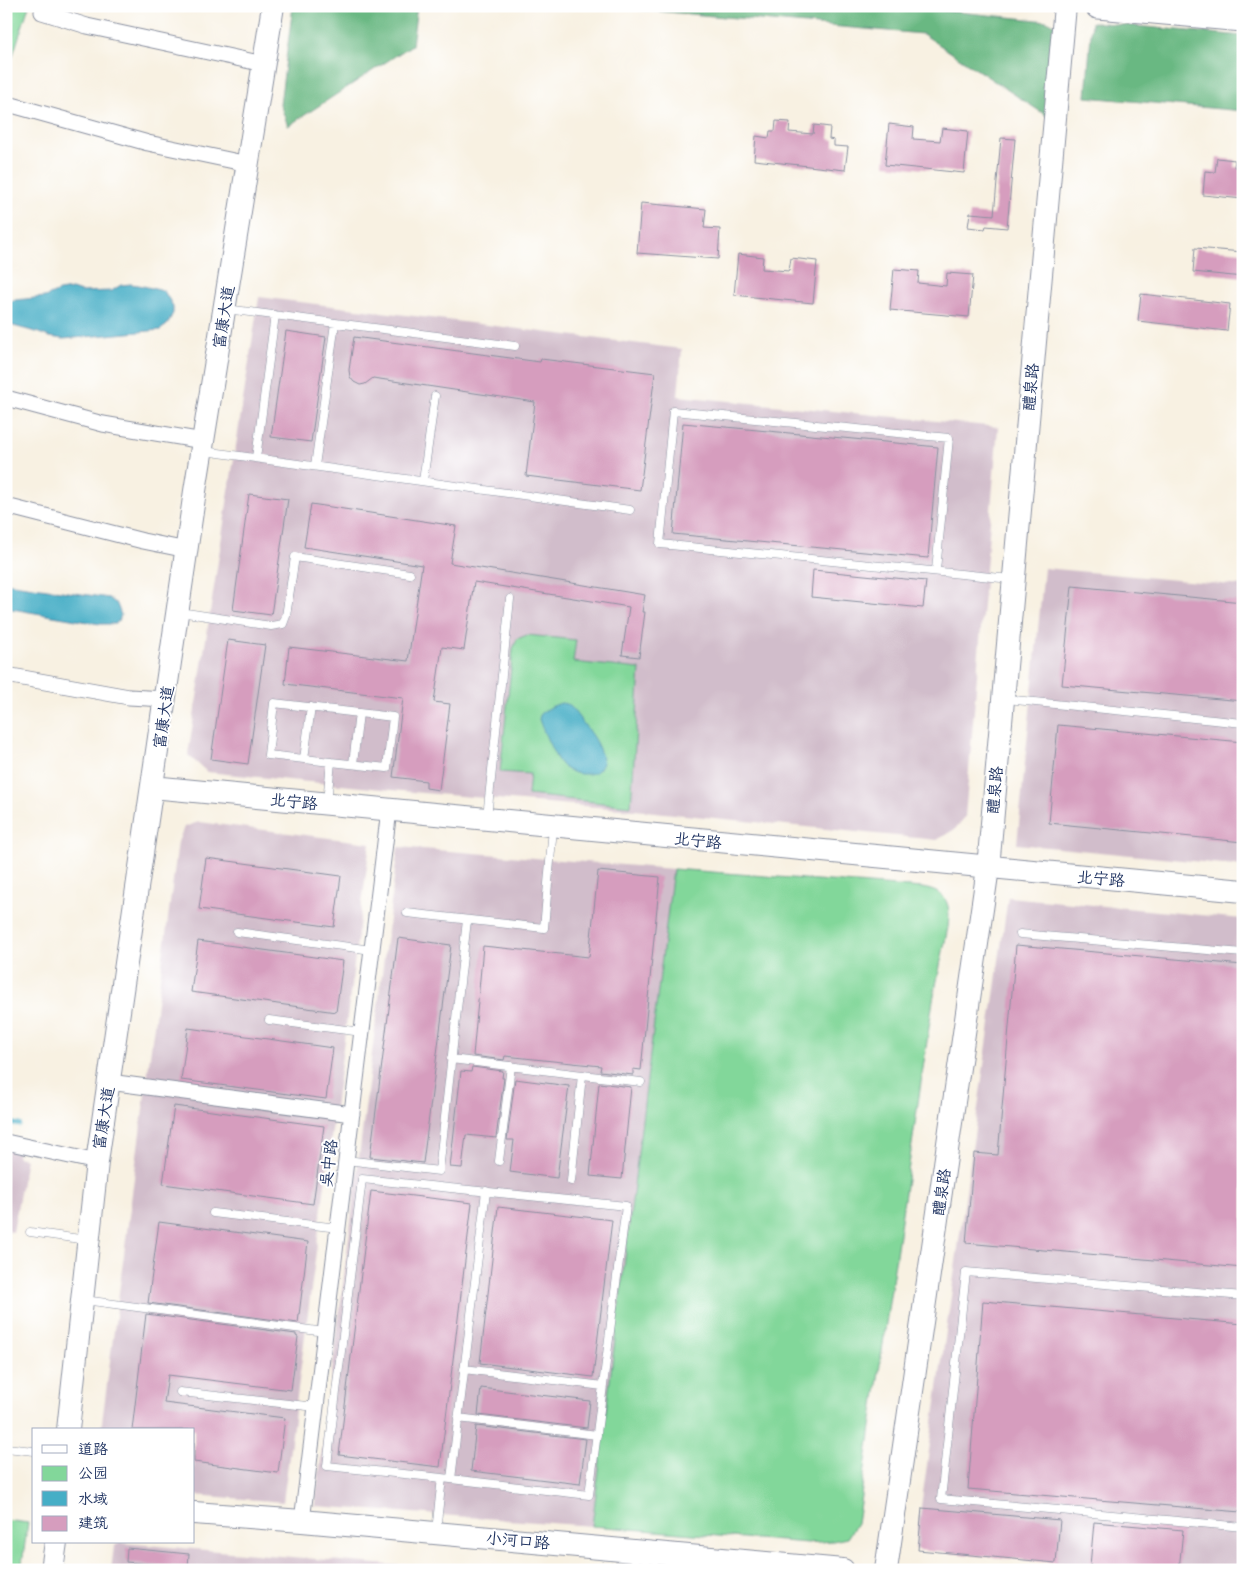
<svg xmlns="http://www.w3.org/2000/svg" width="1249" height="1576" viewBox="0 0 1249 1576" font-family="Itim,'LXGW WenKai TC',sans-serif">
	<rect width="100%" height="100%" fill="#fff"/>
	<filter id="ink" filterUnits="userSpaceOnUse"><feTurbulence type="fractalNoise" baseFrequency=".02" numOctaves="2"/><feDisplacementMap in="SourceGraphic" scale="10" xChannelSelector="R" yChannelSelector="G"/><feConvolveMatrix kernelMatrix="1 2 1 2 8 2 1 2 1" color-interpolation-filters="sRGB"/></filter>
	<filter id="wash" filterUnits="userSpaceOnUse"><feTurbulence type="fractalNoise" baseFrequency=".0096" numOctaves="4" result="noise"/><feDisplacementMap in="SourceGraphic" scale="20" xChannelSelector="R" yChannelSelector="G"/><feGaussianBlur stdDeviation="1.12" result="paint"/><feColorMatrix in="noise" values="0 0 0 0 0 0 0 0 0 0 0 0 0 0 0 0 0 1.4 0 .05"/><feComposite in="paint" operator="in"/></filter>
	<g filter="url(#wash)">
		<rect width="100%" height="100%" fill="#f8f1e2"/>
		<path fill="#d1bdcb" d="M259 297 682 349 678 396 998 427 965 817 955 829 937 840 634 810 423 793 207 772 188 755Z
			M1044 568 1243 586V866L1017 844Z
			M199 822 370 843 283 1502 194 1495V1430H101L178 842 184 827Z
			M398 847 673 869 592 1526 315 1506Z
			M1008 897 1243 919V1570H1131L915 1549Z
			M6 1146 19 1149 17 1157 26 1159 13 1232 6 1231Z
			M121 1543 450 1570H111L114 1546Z"/>
		<path fill="#82d79a" stroke="#4e837c" d="M6 6H29L6 76Z
			M527 635 576 640 573 662 640 669 631 806 528 795 530 774 500 772 513 649 517 639Z
			M673 869 922 888C947 892 951 903 948 927L933 1000 857 1523 847 1538 833 1541 807 1543 592 1526Z
			M6 1520 28 1523 21 1570H6Z"/>
		<path fill="#69b882" stroke="#427470" d="M293 6H417L412 45 288 126 280 104Z
			M597 6H899L1047 21 1055 25 1047 116 923 34Z
			M1092 22 1243 36V111L1086 97Z"/>
		<path fill="#46aec6" stroke="#306e92" d="M131 284C143 285 153 289 164 291L173 306V313L167 325 160 330 63 339 50 337 36 332 6 324V301L45 297 59 291 72 289 81 292 111 291 121 285Z
			M6 583 109 598 117 604 121 615 119 621 115 624H100L6 608Z
			M561 703 567 704 572 708C584 726 600 741 603 763 600 770 595 774 587 774 562 775 557 760 548 741 545 734 541 726 539 719L541 713 553 706Z"/>
		<g fill="none" stroke-linecap="round" stroke-linejoin="round">
			<path stroke="#46aec6" stroke-width="4.5" d="M6 1122 20 1125"/>
		</g>
		<g id="blocks">
			<path fill="#d69dbe" d="M776 121 790 122 789 132 813 134 814 125 830 127 829 139 834 140V146L848 147 845 170 754 160 756 136 769 138 770 131H775Z
				M889 124 914 127 913 139 940 141 942 128 968 131 964 173 885 165Z
				M1001 138 1015 139 1007 228 986 226 985 229 968 227 970 213 994 215Z
				M1217 158 1235 160 1234 167 1243 168V199L1203 195 1205 171 1215 172Z
				M641 203 706 209 704 228 720 229 718 259 637 253Z
				M1195 248 1243 252V277L1193 272Z
				M738 254 763 257 762 269 789 271 791 258 817 261 813 303 734 295Z
				M894 269 919 271 918 283 946 286 947 273 973 275 969 317 890 310Z
				M1141 294 1230 304 1227 331 1138 321Z
				M286 331 326 337 311 442 271 437Z
				M354 337 540 362 541 359 655 373 640 490 526 476 535 402 373 378 365 384 360 385 354 382 350 377 349 370Z
				M683 423 938 447 928 558 673 534Z
				M249 494 288 499 271 615 233 610Z
				M311 504 456 526 450 563 645 595 642 612H645L639 657 622 655 629 607 474 582 464 650 442 647 434 702 450 704 439 790 426 788V781L393 777 403 698 285 684 289 647 408 661 422 565 304 547Z
				M813 570 926 581 923 608 811 597Z
				M1072 586 1243 602V701L1062 685Z
				M228 640 265 645 248 764 211 759Z
				M1058 725 1243 742V842L1049 823Z
				M206 858 341 876 334 927 199 909Z
				M598 871 660 877 641 1070 633 1069V1075L600 1071 601 1066 505 1056 504 1060 473 1056 483 946 589 957Z
				M398 938 451 945 423 1163 370 1157Z
				M198 941 343 961 336 1012 191 992Z
				M1016 945 1243 965V1268L966 1243 974 1153 998 1155Z
				M188 1028 333 1048 326 1099 181 1080Z
				M472 1067 503 1071 502 1078H504L496 1138 466 1135 462 1168 450 1167 461 1071 471 1072Z
				M515 1079 569 1086 557 1178 510 1172 514 1140H507Z
				M599 1083 631 1087 622 1179 590 1176Z
				M174 1106 324 1126 313 1204 163 1184Z
				M371 1191 472 1203 440 1467 339 1455Z
				M498 1207 612 1220 593 1377 480 1363Z
				M159 1222 308 1242 298 1323 148 1303Z
				M983 1301 1243 1324V1494L1241 1512 968 1489Z
				M146 1314 296 1334V1336L298 1337 291 1390 168 1375 164 1403 285 1418 278 1473 194 1462V1430H132Z
				M481 1388 590 1401 587 1428 478 1415Z
				M476 1426 586 1439 580 1484 471 1471Z
				M922 1508 1060 1520 1056 1563 918 1550Z
				M1094 1522 1183 1530 1179 1570H1132L1090 1566Z
				M127 1548 189 1554 188 1567 126 1562Z"/>
		</g>
	</g>
	<g filter="url(#ink)">
		<use href="#blocks" fill-opacity="0" stroke="#8a90a0" stroke-width="1"/>
		<g fill="none" stroke-linecap="round" stroke-linejoin="round">
			<defs>
				<path id="lane" d="M226 309 515 346
					M204 451 630 510
					M256 458 275 315
					M315 466 335 323
					M423 481 435 396
					M936 570 949 438 673 411 660 544 1011 579
					M180 612 271 626 283 624 286 616 295 557 410 574
					M1006 699 1243 723
					M304 759 311 707
					M353 764 359 713
					M327 802 331 762 268 755 274 703 393 717 387 768 331 762
					M487 817 510 599
					M407 913 544 928 553 828
					M237 932 372 950
					M1020 934 1243 953
					M269 1020 362 1032
					M451 1059 641 1082
					M346 1160 439 1171 467 920
					M499 1161 511 1066
					M571 1181 582 1075
					M213 1213 338 1228
					M30 1232 87 1240
					M1243 1296 966 1272 941 1499 1243 1527
					M84 1300 325 1332
					M464 1369 603 1386
					M180 1392 316 1407
					M458 1418 597 1435
					M6 1448 34 1451
					M451 1479 486 1191
					M436 1531 442 1478 589 1495 626 1206 362 1179 327 1466 442 1478"/>
				<path id="street" d="M42 12 87 26 264 64
					M12 105 148 143 248 164
					M6 398 103 424 203 441
					M6 506 143 541 187 550
					M6 675 129 697 165 699
					M109 1082 352 1114
					M6 1142 97 1162
					M302 1521 389 810"/>
				<path id="secondary" d="M152 787 1243 891
					M68 1430 97 1162 195 491 273 6
					M194 1513 302 1521 843 1570
					M52 1570 56 1542
					M886 1570 988 868 1065 6"/>
				<path id="primary" d="M1098 6 1243 19"/>
			</defs>
			<use href="#lane" stroke="#8a90a0" stroke-width="9"/>
			<use href="#street" stroke="#8a90a0" stroke-width="17"/>
			<use href="#secondary" stroke="#8a90a0" stroke-width="24"/>
			<use href="#primary" stroke="#8a90a0" stroke-width="27"/>
			<use href="#lane" stroke="#fff" stroke-width="8"/>
			<use href="#street" stroke="#fff" stroke-width="15"/>
			<use href="#secondary" stroke="#fff" stroke-width="22"/>
			<use href="#primary" stroke="#fff" stroke-width="25"/>
		</g>
	</g>
	<g text-anchor="middle" stroke-width="4" stroke-linejoin="round" paint-order="stroke">
		<g font-size="16" fill="#1b2f5e" stroke="#fff">
			<text transform="translate(223 317) rotate(-81)" y="6">富康大道</text>
			<text transform="translate(1030 387) rotate(-85)" y="6">醴泉路</text>
			<text transform="translate(163 717) rotate(-82)" y="6">富康大道</text>
			<text transform="translate(994 790) rotate(-85)" y="6">醴泉路</text>
			<text transform="translate(294 801) rotate(6)" y="6">北宁路</text>
			<text transform="translate(698 840) rotate(6)" y="6">北宁路</text>
			<text transform="translate(1101 878) rotate(5)" y="6">北宁路</text>
			<text transform="translate(103 1118) rotate(-81)" y="6">富康大道</text>
			<text transform="translate(328 1163) rotate(-83)" y="6">吴中路</text>
			<text transform="translate(941 1192) rotate(-82)" y="6">醴泉路</text>
			<text transform="translate(518 1540) rotate(5)" y="6">小河口路</text>
		</g>
	</g>
	<rect width="1249" height="1576" fill="none" stroke="#fff" stroke-width="25"/>
	<rect x="32" y="1428" width="162" height="115" fill="#ffffff" stroke="#a4acbf"/>
	<rect x="42" y="1445" width="25" height="8" fill="#ffffff" stroke="#a4acbf"/>
	<text x="78" y="1454" font-size="15" fill="#1b2f5e">道路</text>
	<rect x="42" y="1466" width="25" height="15" fill="#82d79a" stroke="#a4acbf"/>
	<text x="78" y="1478" font-size="15" fill="#1b2f5e">公园</text>
	<rect x="42" y="1491" width="25" height="15" fill="#46aec6" stroke="#a4acbf"/>
	<text x="78" y="1504" font-size="15" fill="#1b2f5e">水域</text>
	<rect x="42" y="1516" width="25" height="15" fill="#d69dbe" stroke="#a4acbf"/>
	<text x="78" y="1528" font-size="15" fill="#1b2f5e">建筑</text>
</svg>
